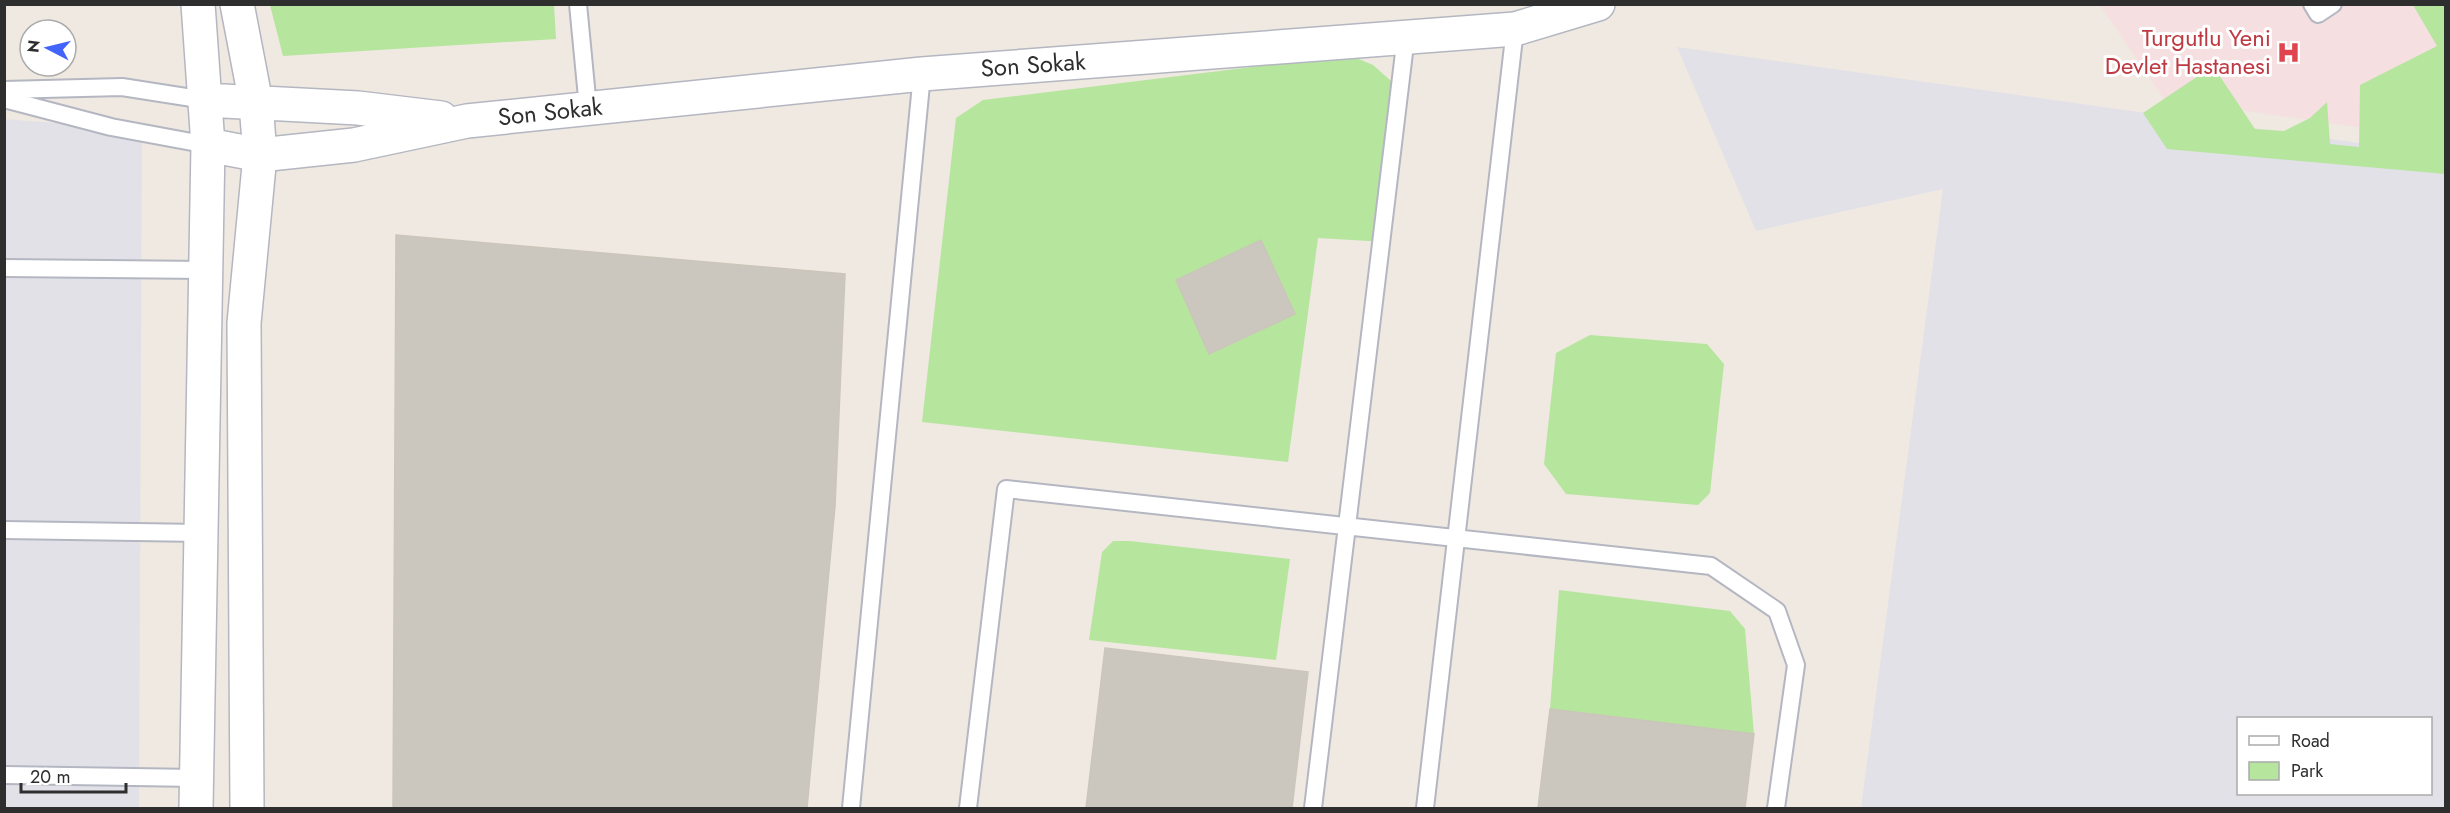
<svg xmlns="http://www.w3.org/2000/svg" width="2450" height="813" viewBox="0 0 2450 813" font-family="Jost,sans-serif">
	<rect width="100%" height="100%" fill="#efe9e1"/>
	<path fill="#e3e1e8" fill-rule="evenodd" d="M1677 47 2445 155V808H1861L1943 189 1756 231ZM2238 718H2430V794H2238Z
		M4 119 142 130 139 808H5Z"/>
	<path fill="#f5dfe0" d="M2100 5H2445V140L2164 99Z"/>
	<path fill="#b6e59e" d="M270 5H554L556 39 283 56Z
		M2413 5H2445V174L2167 149 2143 113 2213 66 2255 129 2284 131 2310 118 2327 102 2330 144 2359 147 2360 85 2437 46Z
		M1349 55 1373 65 1399 88 1386 242 1318 238 1288 462 922 422 956 118 983 100Z
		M1590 335 1707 344 1724 364 1710 493 1698 505 1566 494 1544 464 1556 353Z
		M1113 541H1130L1290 559 1276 660 1089 640 1102 552Z
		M1559 590 1730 611 1745 629 1754 734 1550 709Z"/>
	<path fill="#cbc7bf" stroke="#cbc5ba" stroke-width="1.5" d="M396 235 845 274 835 506 807 808H393Z
		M1261 240 1295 314 1209 354 1176 280Z
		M1105 648 1308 672 1292 808H1086Z
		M1550 709 1754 734 1745 808H1538Z"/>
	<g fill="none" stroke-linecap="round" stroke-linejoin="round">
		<defs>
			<path id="lane" d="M578 4 588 108
				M2312 4 2318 14 2333 4
				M4 90 122 87 205 100
				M4 99 111 127 208 145
				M4 268 206 270
				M4 530 201 533
				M4 775 197 778
				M851 808 922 74
				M968 808 1006 489 1711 566 1777 611 1796 665 1776 808
				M1313 808 1406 36
				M1425 808 1515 29"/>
			<path id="secondary" d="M237 4 256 103 260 155 244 323 247 808
				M205 100 358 108 441 118
				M208 145 260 155 354 145 467 121 922 74 1515 29 1598 4
				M196 808 208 145 198 4"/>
		</defs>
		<use href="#lane" stroke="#b4b7c1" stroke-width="20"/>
		<use href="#secondary" stroke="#b4b7c1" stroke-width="36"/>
		<use href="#lane" stroke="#fff" stroke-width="16"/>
		<use href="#secondary" stroke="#fff" stroke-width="33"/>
	</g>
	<defs>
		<symbol id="hospital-bare" viewBox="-9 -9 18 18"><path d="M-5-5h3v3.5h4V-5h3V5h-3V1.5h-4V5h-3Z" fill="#e0444e" stroke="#fff" stroke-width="2.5" paint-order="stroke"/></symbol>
	</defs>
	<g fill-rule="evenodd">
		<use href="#hospital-bare" x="2272" y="36" width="33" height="33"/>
	</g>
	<g text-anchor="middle" stroke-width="6" stroke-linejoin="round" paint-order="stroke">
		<g font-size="24" fill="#be3a42" stroke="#fff" text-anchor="end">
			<text x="2271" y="46">Turgutlu Yeni<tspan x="2271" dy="28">Devlet Hastanesi</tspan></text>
		</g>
		<g font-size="24" fill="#2e2e2e" stroke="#fff">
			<text transform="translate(1033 65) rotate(-4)" y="8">Son Sokak</text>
			<text transform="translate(550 112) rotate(-6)" y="8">Son Sokak</text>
		</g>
	</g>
	<rect width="2450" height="813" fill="none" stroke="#2e2e2e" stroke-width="12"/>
	<rect x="2237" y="717" width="195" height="78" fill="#ffffff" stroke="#ababab" stroke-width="1.5"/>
	<rect x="2249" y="736" width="30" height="9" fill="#ffffff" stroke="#ababab" stroke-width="1.5"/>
	<text x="2291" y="747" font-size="18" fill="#2e2e2e">Road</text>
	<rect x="2249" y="762" width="30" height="18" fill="#b6e59e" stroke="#ababab" stroke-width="1.5"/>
	<text x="2291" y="777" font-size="18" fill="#2e2e2e">Park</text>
	<g transform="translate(48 48) rotate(277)"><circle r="28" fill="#ffffff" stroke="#ababab" stroke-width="1.5"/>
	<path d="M0-4.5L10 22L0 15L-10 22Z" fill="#4264fb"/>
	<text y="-9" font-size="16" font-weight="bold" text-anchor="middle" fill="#2e2e2e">N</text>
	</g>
	<path d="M21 783v9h105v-9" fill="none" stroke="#2e2e2e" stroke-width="3"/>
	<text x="30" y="783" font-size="18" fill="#2e2e2e" stroke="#ffffff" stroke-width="4.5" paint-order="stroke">20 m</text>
</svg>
